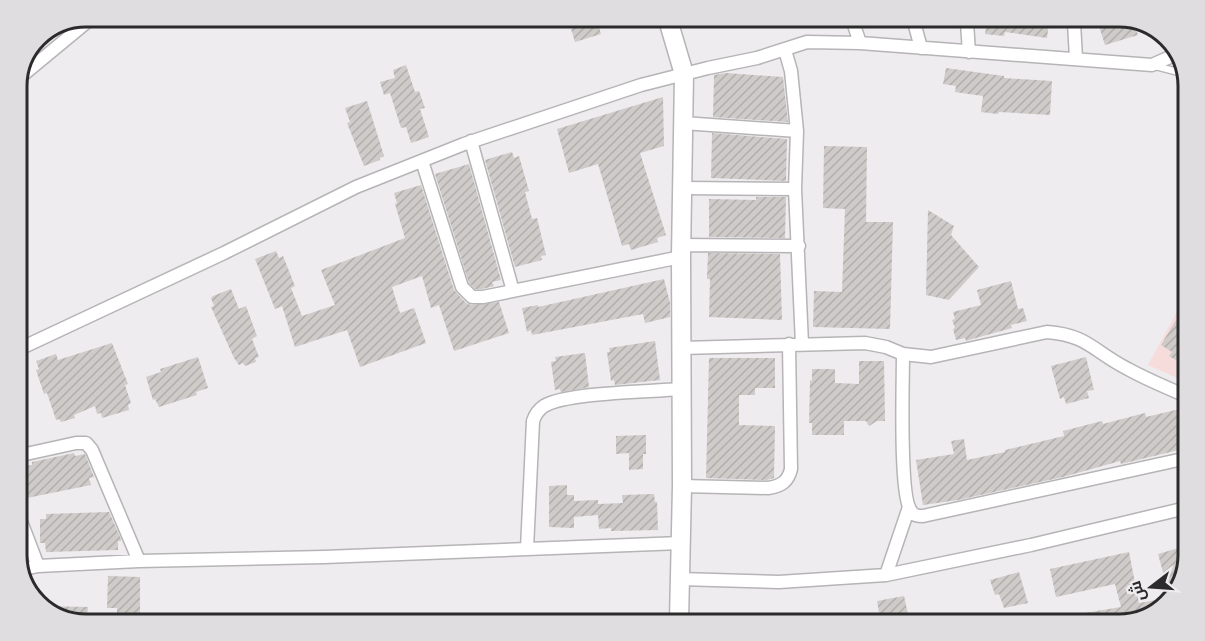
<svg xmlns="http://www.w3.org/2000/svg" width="1205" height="641" viewBox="0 0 1205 641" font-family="Lato,Cairo,sans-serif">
	<defs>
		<pattern id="building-hatch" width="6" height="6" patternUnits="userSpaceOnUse" patternTransform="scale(1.5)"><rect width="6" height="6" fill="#cecbc9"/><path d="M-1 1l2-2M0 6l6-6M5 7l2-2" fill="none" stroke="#b1aead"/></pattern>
	</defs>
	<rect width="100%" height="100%" fill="#efecef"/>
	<path fill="#f7dcdc" d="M1185 297 1184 381 1148 365Z"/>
	<path fill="url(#building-hatch)" d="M581 20H597L601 34 575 42 571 29 583 25Z
		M987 23H1049L1047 38 1005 32 1004 36 985 34Z
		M1098 23 1134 24 1138 35 1105 45Z
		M406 65 415 92 419 91 425 108 420 109 429 137 411 143 406 127 401 128 390 93 384 95 380 82 395 78 393 70Z
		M946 68 1004 76V78L1052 81 1050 115 999 112 998 114 981 112 983 96 955 92 956 86 943 84Z
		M726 73 783 77 788 122 713 117 714 75Z
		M663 97 664 146 640 153 666 235 657 238 658 242 631 250 629 244 622 246 598 164 569 173 557 129Z
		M367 101 384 156 380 158V160L364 166 347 123 350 122 345 108Z
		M712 133 787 139 786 181 711 178Z
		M824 146 867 147 866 222H893L890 329 813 327 814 291 842 292 845 209 823 208Z
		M512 152 514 158 519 156 529 191 525 192 532 219 537 218 546 255 541 256 542 260 515 267 485 160Z
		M469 164 501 280 492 282 494 286 482 289H475L469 283 435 174Z
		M421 185 454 290 466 303 471 305 499 302 509 333 454 351 439 305 431 308 422 276 392 287 400 313 414 308 426 343 360 367 347 330 295 347 282 306 275 309 255 259 276 251 279 258 283 256 295 286 291 288 302 316 335 305 321 270 405 238 395 204 397 203 394 193Z
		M756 197H786L785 238 709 237V199L756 200Z
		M928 210 954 226 951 235 979 267 949 300 926 295Z
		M708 253 780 254 782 320 709 317 710 279H707Z
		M664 279 670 303V317L645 323 643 314 532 335 531 330 527 332 522 308 538 305V307Z
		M1011 281 1018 309 1023 308 1027 321 1011 325 1012 328 976 338 966 341 965 338 956 340 953 329 955 328 952 320 955 319 953 312 981 305 977 290Z
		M231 289 239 309 246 306 257 336 252 339 259 357 255 358 256 362 245 366 243 363 239 365 234 358 211 307 214 306 211 298 213 296Z
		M1176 320 1185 326 1184 365 1169 356 1172 352 1161 345Z
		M655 341 660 380 615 385 614 380 611 381 607 352H610L609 348Z
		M112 343 128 384 125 385 131 403 128 405 129 410 102 418 101 413 97 414 95 406 74 415 75 418 61 422 59 419 56 420 47 393 44 394 36 370 39 369 36 361 56 354 58 360Z
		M585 353 589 387 561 392 560 389 555 390 551 362 556 361 555 357Z
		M198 357 208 388 196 392 197 395 159 407 155 399 153 400 146 377 161 372 160 369Z
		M1086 357 1094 390 1087 391 1089 398 1066 404 1064 397 1060 399 1051 366Z
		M709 358H775V388H755V395H739V425L775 426 774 478 767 480 706 478Z
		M859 361H884L885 421H877L869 426 866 421H844V435H812V423H809L810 380 812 381V369H835V383L859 384Z
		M1184 408 1183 449 1121 464 1120 461 1063 477 958 500 923 505 916 460 954 454 951 441 964 439 967 460 1005 452V450L1064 436 1063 431 1102 421 1103 424 1145 413 1146 417Z
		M646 435V454H643V469L629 470V453L616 454V436Z
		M74 453 75 456 85 454 94 477 89 478 91 485 17 500V468L32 465V462Z
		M567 485V495H574V501L598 500V504L623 503 622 495 654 494 655 502H657L658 530 611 531V528L599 529 598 515 574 517V528L549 527V486Z
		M109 512 121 539V541H118V550L46 552 45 543H40V519H46V514Z
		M1182 547 1181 586 1170 598 1158 554Z
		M1129 552 1139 603 1156 600 1158 611 1154 615 1120 624H1054V618L1121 607 1115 584 1056 597 1050 569Z
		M1019 572 1028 603 1004 608 999 594 995 595 990 580Z
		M108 576 140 577V613H117V608H107Z
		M904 596 910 623H881L877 601Z
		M42 606 88 607 87 617H55Z"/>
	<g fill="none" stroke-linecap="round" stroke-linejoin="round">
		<defs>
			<path id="service" d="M1155 66 1186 74"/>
			<path id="minor" d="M853 22 860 43
				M914 22 921 48
				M967 23 969 52
				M1074 23 1076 58
				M785 50 791 71 797 131 795 189 802 344
				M18 79 93 17
				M683 123 797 131
				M471 141 513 291
				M422 161 462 287 472 297H483L681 257
				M682 188 795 189
				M681 245 799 246
				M682 348 865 343 886 347 903 354 931 357 1047 332C1088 335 1094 352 1128 369 1146 379 1165 387 1184 395
				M17 350 224 253 356 187 464 144 641 85 708 68 757 58 807 42 860 43 1152 65 1179 53
				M903 354C903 380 899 496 911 511 914 516 918 516 923 516L1183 459
				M17 456 76 443H86L92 450 139 561
				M682 486 768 488C781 486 788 482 791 469L789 344
				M17 511 38 566
				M527 549 533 421C535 415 538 410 544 406 568 392 649 392 680 389
				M20 570 38 566 139 561 324 557 681 543
				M886 575 909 507
				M680 579 779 582 886 575 1031 545 1182 509"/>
			<path id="secondary" d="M668 20 684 74 681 257 682 486 679 621"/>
		</defs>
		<use href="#service" stroke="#b6b4b6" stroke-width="9"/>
		<use href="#minor" stroke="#b6b4b6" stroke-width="15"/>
		<use href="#secondary" stroke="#b6b4b6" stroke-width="21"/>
		<use href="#service" stroke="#fff" stroke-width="6"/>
		<use href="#minor" stroke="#fff" stroke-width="12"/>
		<use href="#secondary" stroke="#fff" stroke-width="18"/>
	</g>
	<path d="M0 0H1205V641H0ZM86 27H1119A59 59 0 0 1 1178 86V555A59 59 0 0 1 1119 614H86A59 59 0 0 1 27 555V86A59 59 0 0 1 86 27Z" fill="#dfdddf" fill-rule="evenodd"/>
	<path fill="none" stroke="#2c2b2c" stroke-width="3" d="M86 27H1119A59 59 0 0 1 1178 86V555A59 59 0 0 1 1119 614H86A59 59 0 0 1 27 555V86A59 59 0 0 1 86 27Z"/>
	<g transform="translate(1151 587) rotate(253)" stroke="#efecef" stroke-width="4.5" paint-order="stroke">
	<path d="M0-4.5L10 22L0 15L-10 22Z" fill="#2c2b2c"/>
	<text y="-9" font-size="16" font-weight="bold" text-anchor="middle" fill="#2c2b2c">ش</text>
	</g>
</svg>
